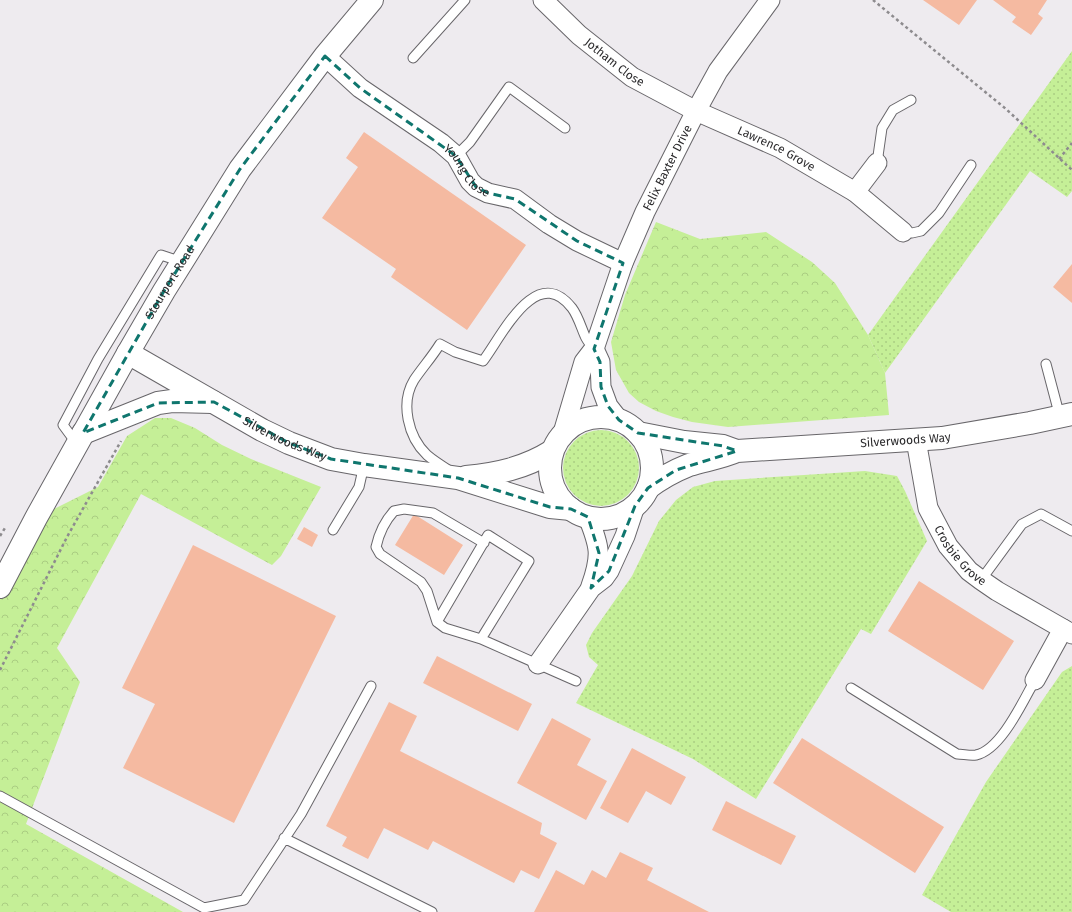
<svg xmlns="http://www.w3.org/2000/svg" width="1072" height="912" viewBox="0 0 1072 912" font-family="'Fira Sans',sans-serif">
	<defs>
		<pattern id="grass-dots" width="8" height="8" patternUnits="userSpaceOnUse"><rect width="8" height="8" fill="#c5ef97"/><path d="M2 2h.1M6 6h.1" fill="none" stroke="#aacd82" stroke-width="1.8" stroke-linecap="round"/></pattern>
		<pattern id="forest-crowns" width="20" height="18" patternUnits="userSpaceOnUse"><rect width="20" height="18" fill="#c5ef97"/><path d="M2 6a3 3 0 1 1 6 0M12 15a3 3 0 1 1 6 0" fill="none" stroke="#aacd82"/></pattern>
	</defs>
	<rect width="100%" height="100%" fill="#eeebef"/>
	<path fill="url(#grass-dots)" d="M1072 51V191L1067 197 1030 171 885 373 868 335Z
		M563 468a38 38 0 1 1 76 0a38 38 0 1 1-76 0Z
		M865 471 897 476 905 491 927 541 871 634 861 629 756 799 693 759 576 703 598 665 589 657 586 645 592 633 632 576 659 521 676 500 693 487 715 481Z
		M1072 666V912H951L922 895 986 782 1062 672Z"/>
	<path fill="url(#forest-crowns)" d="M656 222 700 239 766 232 812 262 835 283 868 335 885 373 889 415 728 427 692 422 673 417 656 411 639 402 629 393 616 370 611 342 625 295Z
		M155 418H171L195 428 222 445 251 459 321 487 281 556 272 565 141 494 57 648 80 682 26 824 183 912H0V587L36 518 98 487 127 436Z"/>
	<path fill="#f5baa1" d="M923 0H977L959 25Z
		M993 0H1047L1038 14 1043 18 1031 35 1012 22 1016 17Z
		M364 132 526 245 467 330 391 277 396 269 322 218 358 167 346 158Z
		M1072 264V303L1053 287Z
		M414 514 463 545 444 575 395 545Z
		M304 527 318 535 312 547 297 539Z
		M193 545 336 616 234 823 123 768 155 704 122 688Z
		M919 581 1014 641 983 690 888 631Z
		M437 656 532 704 518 731 423 683Z
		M389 702 417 716 400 751 542 823 540 834 557 843 539 879 521 870 514 883 433 841 428 850 384 828 368 859 342 846 347 837 326 826Z
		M552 718 591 739 577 765 607 781 586 820 517 783Z
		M802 738 944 827 915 873 773 783Z
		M632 748 686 777 671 805 646 791 628 823 600 808Z
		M726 801 796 836 781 865 712 830Z
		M620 852 653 868 647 880 709 912H534L556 870 584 885 592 870 606 878Z"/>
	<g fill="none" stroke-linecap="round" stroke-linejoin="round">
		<defs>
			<path id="lane" d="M413 58 465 0
				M456 156 470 142 509 87 565 128
				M877 163 882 128 893 110 911 100
				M903 232 912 233 921 231 939 213 971 165
				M1046 364 1060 417
				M77 444 63 425 98 359 161 255 182 262
				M450 471C442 466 434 461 427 455 408 437 400 403 414 380 422 368 432 357 440 344L455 352 483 361C502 336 536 262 572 308 578 316 581 327 585 336 587 341 591 345 594 349
				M333 530 359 487 364 465
				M484 543 433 513 404 509 394 511C384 522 379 533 376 547L380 554 421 582 427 591 437 622 445 628 481 639 576 681
				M981 580 1022 524 1041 514 1072 531
				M437 622 488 535 529 561 481 639
				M851 688 957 754C963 754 970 756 976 755 1001 750 1023 701 1035 680
				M0 796 204 908 244 900 301 814 371 686
				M284 838 432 912"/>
			<g id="street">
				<path id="s1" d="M543 0 579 35 632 77 696 111 780 148 855 192 903 232"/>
				<path id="s2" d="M325 56 360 88 441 143 456 156 470 181 476 187 488 193 515 199 549 224 577 241 623 263"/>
				<path d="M855 192 877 163"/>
				<path id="s3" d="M594 349 623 263 645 212 696 111 718 71 770 0"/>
				<path d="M563 433 584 362 594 349 600 362 601 387 608 406 619 420"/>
				<path id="s4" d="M916 440 928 508 948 546 969 571 981 580 997 591 1072 634"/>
				<path d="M588 517C600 547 602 555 591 586"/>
				<path d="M538 664 591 588 604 578 609 571 625 536 635 506"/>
				<path d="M1035 680 1063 629"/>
			</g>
			<g id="primary">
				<path id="s5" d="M128 353 262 430 289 443 331 459 364 465 458 478 550 507 571 509"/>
				<circle cx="601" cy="468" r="51"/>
				<path d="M83 433 158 403 172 401 213 402"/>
				<path d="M638 433 684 442 723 446 734 450"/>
				<path d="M466 477C497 474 525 468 552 451"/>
				<path id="s6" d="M648 488C661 478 674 471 689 465 705 460 721 458 737 451L942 438 1030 423 1072 414"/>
				<path id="s7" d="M0 587 36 518 128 353 164 291 240 169 325 56 372 0"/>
			</g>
		</defs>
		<use href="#lane" stroke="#68666a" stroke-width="11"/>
		<use href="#street" stroke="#68666a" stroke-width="21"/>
		<use href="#primary" stroke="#68666a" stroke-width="24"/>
		<path stroke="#8d8b8e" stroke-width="2.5" stroke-dasharray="3 3" stroke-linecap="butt" d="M873 0 1006 109 1072 170
			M1059 159 1072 143
			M0 536 5 528
			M0 670 67 537 121 441"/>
		<use href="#lane" stroke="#fff" stroke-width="9"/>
		<use href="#street" stroke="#fff" stroke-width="19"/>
		<use href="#primary" stroke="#fff" stroke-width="22"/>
	</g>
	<path fill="none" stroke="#0f766e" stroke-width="3" stroke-dasharray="8 5" stroke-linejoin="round" d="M325 56 360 88 456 156 476 187 488 193 515 199 577 241 623 263 594 349 600 362 601 387 608 406 619 420 638 433 723 446 737 451 676 470 648 488 635 506 609 571 591 588 599 553 588 517 571 509 550 507 458 478 331 459 289 443 214 402 158 403 83 433 164 291 240 169Z"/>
	<g text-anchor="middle" stroke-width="3" stroke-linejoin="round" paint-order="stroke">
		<g font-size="12" fill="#2d2c2e" stroke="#fbf8fd">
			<text dy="4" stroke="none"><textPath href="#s1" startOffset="95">Jotham Close</textPath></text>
			<text dy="4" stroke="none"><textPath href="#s1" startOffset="279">Lawrence Grove</textPath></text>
			<text dy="4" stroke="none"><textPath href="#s3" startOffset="196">Felix Baxter Drive</textPath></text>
			<text dy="4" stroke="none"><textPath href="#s2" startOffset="184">Young Close</textPath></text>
			<text dy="4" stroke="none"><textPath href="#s7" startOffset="349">Stourport Road</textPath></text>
			<text dy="4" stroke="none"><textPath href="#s5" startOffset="179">Silverwoods Way</textPath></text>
			<text dy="4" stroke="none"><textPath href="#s6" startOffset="266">Silverwoods Way</textPath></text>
			<text dy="4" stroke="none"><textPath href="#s4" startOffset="127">Crosbie Grove</textPath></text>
		</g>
	</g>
</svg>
